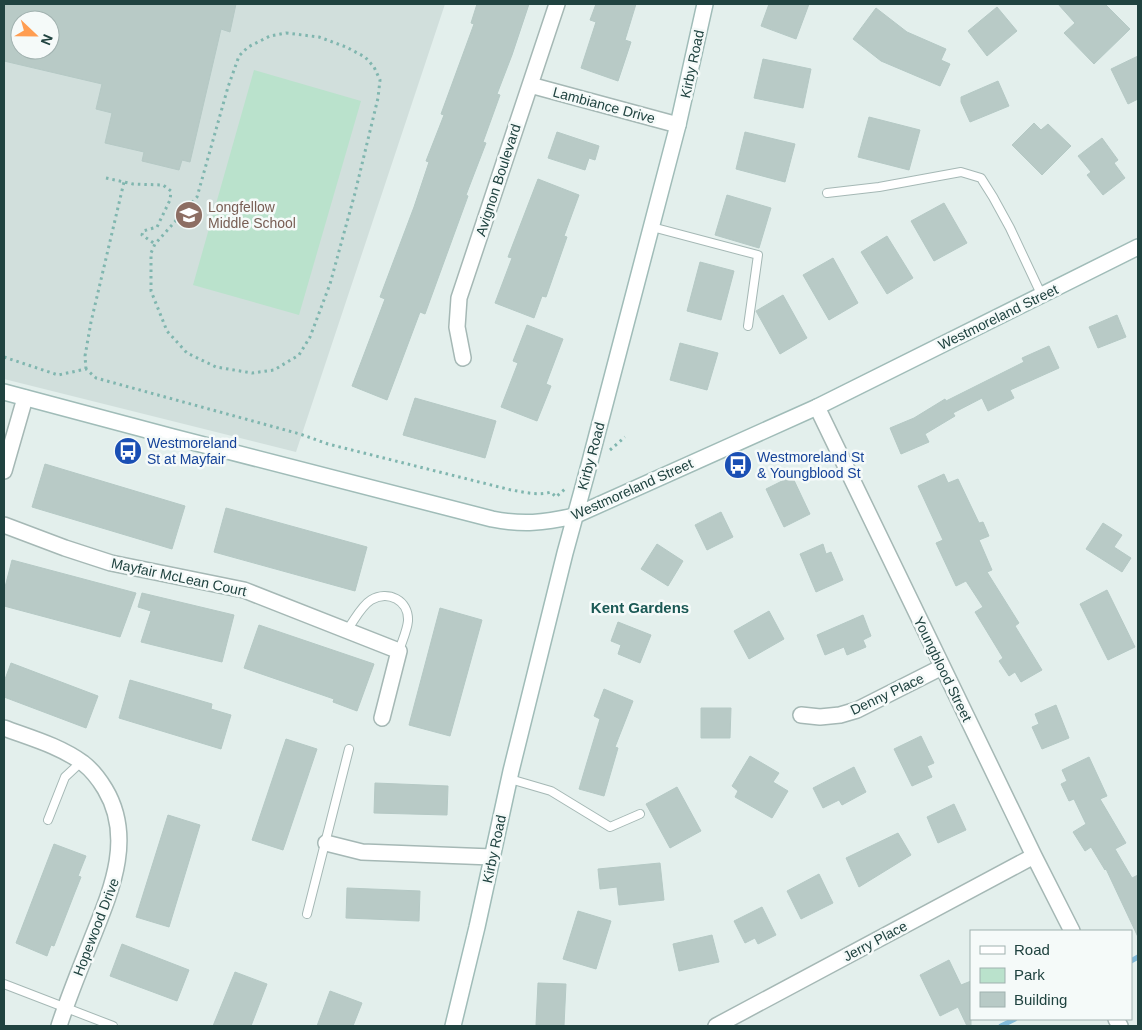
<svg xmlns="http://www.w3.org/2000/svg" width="1142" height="1030" viewBox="0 0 1142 1030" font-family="Helvetica,sans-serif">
	<rect width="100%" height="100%" fill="#e3efec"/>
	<path fill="#d1dfdc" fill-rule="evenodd" d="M4 4H445L296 452 4 379ZM20 20H50V50H20Z"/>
	<path fill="#bae2cc" d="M254 70 361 101 299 315 193 285Z"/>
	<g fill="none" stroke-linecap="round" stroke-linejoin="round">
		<path stroke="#86bdda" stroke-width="5" d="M1131 961 1138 957
			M1001 1026 1015 1019"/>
	</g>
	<path fill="#b8cac6" stroke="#b5c9c5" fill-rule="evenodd" d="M4 4H236L230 32 221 29 190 162 182 160 179 170 142 161 144 152 105 143 112 113 96 109 102 84 4 61ZM20 20H50V50H20Z
		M477 4H529L512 55 497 94 500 95 483 142 486 143 466 195 468 196 425 314 420 312 387 400 352 386 385 299 380 297 414 207 429 162 426 161 444 115 441 114 474 24 471 23Z
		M596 4H636L625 40 631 42 618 81 581 68 596 22 590 20Z
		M769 4H809L796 39 761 26Z
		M1058 4H1105L1130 29 1094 64 1064 33 1075 23Z
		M997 7 1017 31 987 56 968 31Z
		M876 8 907 32 946 49 941 60 950 64 940 86 881 61 853 39Z
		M1138 56V99L1128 104 1111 69Z
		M763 59 811 69 803 108 754 98Z
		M998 81 1009 106 970 122 961 102V97Z
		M869 117 920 130 909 170 858 157Z
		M1034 123 1041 130 1048 124 1071 146 1042 175 1012 145Z
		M557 132 599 146 595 160 589 158 585 170 548 158Z
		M745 132 795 144 785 182 736 169Z
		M1102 138 1118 160 1114 163 1125 178 1103 195 1087 175 1091 172 1078 156Z
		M538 179 579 195 564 236 567 237 546 297 542 296 534 318 495 303 512 258 508 257Z
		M727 195 771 208 759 248 715 235Z
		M944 203 967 243 934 261 911 221Z
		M887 236 913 278 887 294 861 252Z
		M833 258 858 303 829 320 803 275Z
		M700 262 734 271 721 320 687 311Z
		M783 295 807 338 780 354 756 311Z
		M1117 315 1126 337 1098 348 1089 327Z
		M527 325 563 339 546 384 551 386 537 421 501 407 518 363 513 361Z
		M680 343 718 353 707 390 670 380Z
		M1049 346 1059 368 1010 390 1014 398 988 411 982 398 953 413 955 416 925 434 929 442 901 454 890 428 914 418 945 399 946 401 1024 362 1022 358Z
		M415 398 496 421 485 458 403 435Z
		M45 464 185 506 172 549 32 507Z
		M944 474 948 483 958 479 979 523 983 522 989 536 979 540 992 570 987 572 1019 623 1015 626 1042 670 1021 682 1015 672 1009 676 999 661 1003 658 975 612 983 607 966 581 956 586 936 543 943 540 918 486Z
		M792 476 810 514 784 527 766 489Z
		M226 508 367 547 355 591 214 552Z
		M721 512 733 537 707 550 695 525Z
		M1103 523 1122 535 1114 547 1131 558 1122 572 1086 549Z
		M657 544 683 561 668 586 641 569Z
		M823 544 826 554 831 552 843 580 816 592 800 554Z
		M12 560 136 593 120 637 4 606V591Z
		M1107 590 1135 647 1108 660 1080 604Z
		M142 593 234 615 222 662 141 642 151 611 138 607Z
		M440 608 482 620 450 736 409 725Z
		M769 611 784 639 749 659 734 631Z
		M863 615 871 636 863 640 866 647 847 655 844 647 825 655 817 635Z
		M618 622 651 635 640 663 618 654 621 645 611 641Z
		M259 625 374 664 357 711 333 702 334 699 244 668Z
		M11 663 98 696 86 728 4 697V682Z
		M130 680 212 704 211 709 231 715 221 749 119 718Z
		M604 689 633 701 615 747 618 748 604 796 579 789 600 719 594 716Z
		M1056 705 1069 738 1042 749 1032 727 1039 724 1035 714Z
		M701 708H731L730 738H701Z
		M921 736 934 763 927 766 932 777 912 786 894 749Z
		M286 739 317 749 283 850 252 840Z
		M750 756 779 773 773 782 788 791 772 818 735 797 738 791 732 786Z
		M1089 757 1107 796 1100 799 1126 843 1115 849 1132 878 1138 875V937L1106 869 1105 870 1091 847 1085 851 1073 832 1086 824 1074 799 1069 801 1061 784 1067 781 1062 770Z
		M854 767 866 792 842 805 839 800 823 808 813 788Z
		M375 783 448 786 447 815 374 813Z
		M677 787 701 831 670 848 646 804Z
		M954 804 966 830 938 843 927 817Z
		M168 815 200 825 169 927 136 917Z
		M898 833 911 855 859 887 846 858Z
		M54 844 86 856 78 876 81 877 75 892 54 946 51 945 47 956 16 943Z
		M660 863 664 900 619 905 617 887 600 889 598 869Z
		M819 874 833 903 801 919 787 891Z
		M347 888 420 891 419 921 346 918Z
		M762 907 776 935 758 944 755 938 745 943 734 921Z
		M578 911 611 921 596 969 563 959Z
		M712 935 719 962 679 971 673 944Z
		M122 944 189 970 177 1001 110 976Z
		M949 960 961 985 971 981V1026H967L958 1007 940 1016 920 975Z
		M235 972 267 984 251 1026H213Z
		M538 983 566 984 564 1026 536 1025Z
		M330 991 362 1003 353 1026H317Z"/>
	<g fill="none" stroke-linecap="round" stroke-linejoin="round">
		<defs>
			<path id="service" d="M827 193 879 187 961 172 981 178 993 197 1010 228 1042 296
				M652 227 758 255 748 326
				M347 630C354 621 361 606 371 600 388 590 409 600 408 621 407 631 402 641 399 651
				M510 779 551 791 610 827 640 814
				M48 820 65 777 81 762
				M307 914 349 749
				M4 984 113 1026"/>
			<path id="minor" d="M530 85 678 125
				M463 358 457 327 459 298 557 4
				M817 407 1034 856 1072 931
				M4 471 25 398
				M4 525 65 548 111 563 244 590 399 651 382 718
				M801 715 820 717 840 715 857 710 942 667
				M4 728C31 738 60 746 83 763 92 770 99 779 105 789 135 839 110 893 91 941 80 969 68 998 59 1026
				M326 843 362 852 492 857
				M1116 1019 1120 1026
				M716 1026 1034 856"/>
			<path id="secondary" d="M4 392 173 437 492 519C523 525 543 523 574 516L817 407 1138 247
				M453 1026 477 927 511 771 565 553 588 469 678 125 705 4"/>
		</defs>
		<use href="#service" stroke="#a5b8b5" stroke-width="10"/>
		<use href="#minor" stroke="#a5b8b5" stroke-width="18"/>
		<use href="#secondary" stroke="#a0bcb8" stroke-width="18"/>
		<path stroke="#80b6af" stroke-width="3" stroke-dasharray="2.5 4" stroke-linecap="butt" d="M286 33 319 37 346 47 365 57 374 67 380 80 378 98 355 193 330 284 310 337 299 355 274 370 252 373 216 367 187 353 167 331 151 291V253L155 244 197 197 228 87 239 56 248 47 270 36Z
			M106 178 133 184 163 185 171 191 170 200 157 227 143 231 142 235 155 244
			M4 357 58 375 86 369 96 378 300 434 328 444 511 490C524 492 538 496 551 492L556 497 566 488
			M86 369 85 356 91 322 124 182
			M610 450 625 437"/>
		<use href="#service" stroke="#fff" stroke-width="8"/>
		<use href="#minor" stroke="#fff" stroke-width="15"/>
		<use href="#secondary" stroke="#fff" stroke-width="15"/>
	</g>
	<defs>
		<symbol id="school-disc" viewBox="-11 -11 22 22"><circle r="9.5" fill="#8d6e63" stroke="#f5faf9"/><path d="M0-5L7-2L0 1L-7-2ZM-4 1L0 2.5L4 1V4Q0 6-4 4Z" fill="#fff"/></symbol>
		<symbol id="bus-disc" viewBox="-11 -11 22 22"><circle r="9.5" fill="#1a4fb4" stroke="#f5faf9"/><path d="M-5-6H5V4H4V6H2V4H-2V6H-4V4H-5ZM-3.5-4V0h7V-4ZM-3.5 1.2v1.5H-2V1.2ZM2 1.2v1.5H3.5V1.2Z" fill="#fff"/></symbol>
	</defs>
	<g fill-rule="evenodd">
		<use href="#school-disc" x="173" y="199" width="32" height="32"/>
		<use href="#bus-disc" x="112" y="435" width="32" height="32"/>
		<use href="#bus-disc" x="722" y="449" width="32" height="32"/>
	</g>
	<g text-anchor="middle" stroke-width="5" stroke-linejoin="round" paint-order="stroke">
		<g font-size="14" fill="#204340" stroke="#f5faf9">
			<text transform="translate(692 64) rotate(-78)" y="5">Kirby Road</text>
			<text transform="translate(604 105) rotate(15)" y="5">Lambiance Drive</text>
			<text transform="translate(498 180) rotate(-72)" y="5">Avignon Boulevard</text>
			<text transform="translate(998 317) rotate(-26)" y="5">Westmoreland Street</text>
			<text transform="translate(591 456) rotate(-75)" y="5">Kirby Road</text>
			<text transform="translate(632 489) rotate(-24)" y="5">Westmoreland Street</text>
			<text transform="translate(179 577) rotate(12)" y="5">Mayfair McLean Court</text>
			<text transform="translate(943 669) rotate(64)" y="5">Youngblood Street</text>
			<text transform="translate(887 694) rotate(-25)" y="5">Denny Place</text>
			<text transform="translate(494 849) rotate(-78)" y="5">Kirby Road</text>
			<text transform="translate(96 927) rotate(-69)" y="5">Hopewood Drive</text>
			<text transform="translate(875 941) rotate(-28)" y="5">Jerry Place</text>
		</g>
		<g font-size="14" fill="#785e54" stroke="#f5faf9" text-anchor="start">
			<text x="208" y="212">Longfellow<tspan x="208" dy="16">Middle School</tspan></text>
		</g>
		<g font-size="14" fill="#164399" stroke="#f5faf9" text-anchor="start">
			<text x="147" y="448">Westmoreland<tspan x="147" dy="16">St at Mayfair</tspan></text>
			<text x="757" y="462">Westmoreland St<tspan x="757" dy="16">&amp; Youngblood St</tspan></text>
		</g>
		<g font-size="15" font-weight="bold" fill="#1a5854" stroke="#f5faf9">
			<text x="640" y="613">Kent Gardens</text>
		</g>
	</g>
	<rect width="1142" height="1030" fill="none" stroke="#204340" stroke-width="10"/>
	<rect x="970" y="930" width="162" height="90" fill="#f5faf9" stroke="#a0b1af"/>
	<rect x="980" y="946" width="25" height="8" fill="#ffffff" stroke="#a0b1af"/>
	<text x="1014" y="955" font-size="15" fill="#204340">Road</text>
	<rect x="980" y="968" width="25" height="15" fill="#bae2cc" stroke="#a0b1af"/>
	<text x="1014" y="980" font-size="15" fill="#204340">Park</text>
	<rect x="980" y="992" width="25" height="15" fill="#b8cac6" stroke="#a0b1af"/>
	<text x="1014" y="1005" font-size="15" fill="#204340">Building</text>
	<g transform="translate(35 35) rotate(112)"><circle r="24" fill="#f5faf9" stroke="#a0b1af"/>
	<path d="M0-4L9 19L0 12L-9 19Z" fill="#ff9d51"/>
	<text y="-8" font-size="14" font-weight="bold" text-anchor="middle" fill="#204340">N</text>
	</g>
</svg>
